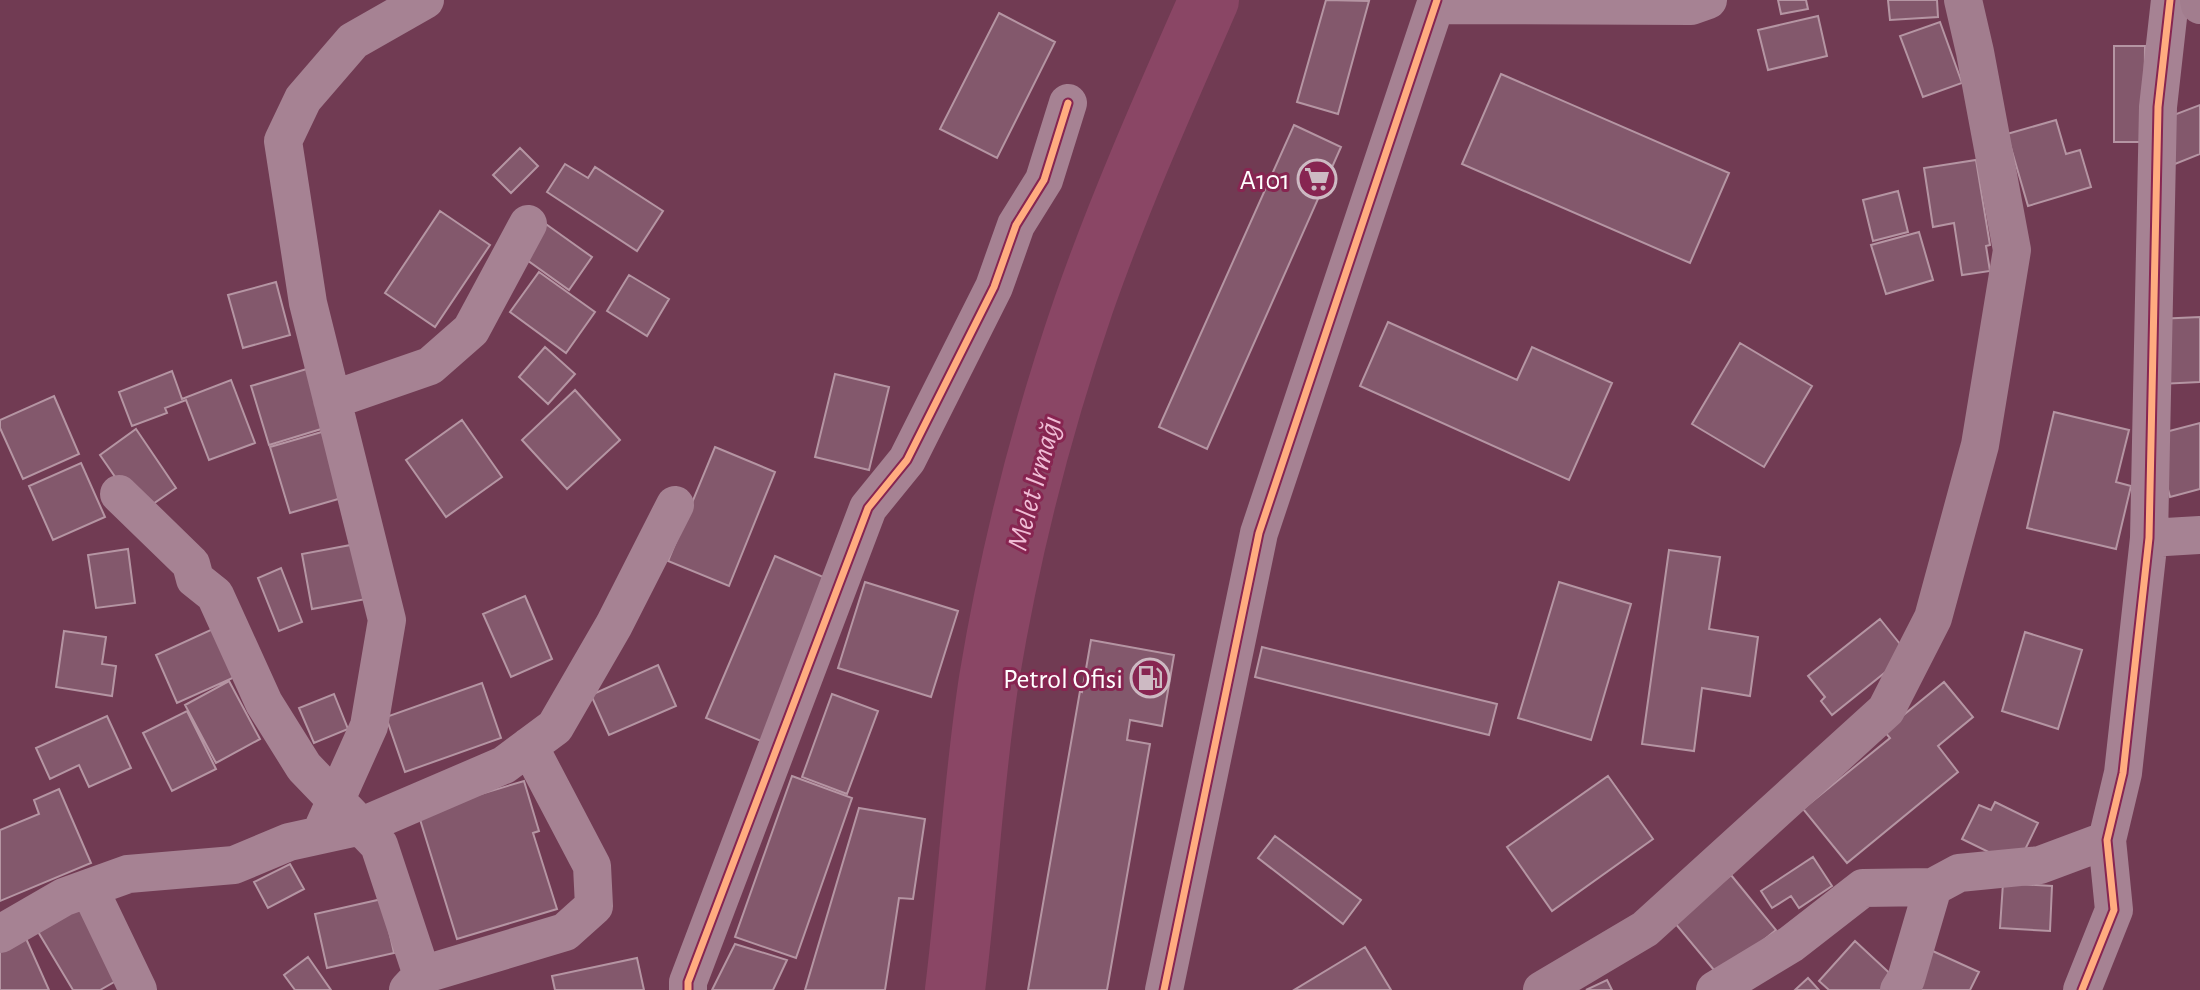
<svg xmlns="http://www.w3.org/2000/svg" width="2200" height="990" viewBox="0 0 2200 990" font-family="'Alegreya Sans',sans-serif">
	<rect width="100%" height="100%" fill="#713b53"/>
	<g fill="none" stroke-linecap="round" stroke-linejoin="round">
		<path stroke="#8a4665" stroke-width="60" d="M955 990C968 886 973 782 989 679 1010 552 1042 426 1084 304 1120 201 1165 100 1209 0"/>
	</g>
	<path fill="#83586c" stroke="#b595a3" stroke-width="2" d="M1326 0 1369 1 1338 114 1297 102Z
		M1778 0H1806L1808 9 1781 14Z
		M1888 0H1937L1938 17 1890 20Z
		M999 13 1055 42 997 158 940 129Z
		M1818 16 1827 56 1768 70 1758 30Z
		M1940 22 1962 83 1923 97 1900 36Z
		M2114 46H2145L2144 142H2114Z
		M1501 74 1729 173 1690 263 1462 164Z
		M2200 105V154L2175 164 2158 121Z
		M2056 120 2066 154 2080 150 2091 187 2028 206 2007 134Z
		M1294 125 1341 147 1207 449 1159 427Z
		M520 148 538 166 511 193 493 175Z
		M1976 160 1990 245 1986 246 1990 271 1962 275 1954 223 1933 227 1924 168Z
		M565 164 588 178 595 167 663 211 637 251 547 192Z
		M1898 191 1908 232 1873 241 1863 200Z
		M440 211 490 245 435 327 385 293Z
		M543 222 592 257 569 290 520 255Z
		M1919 232 1933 280 1886 294 1871 245Z
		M539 272 595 312 566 353 510 312Z
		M629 275 669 299 647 336 607 311Z
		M276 282 290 335 243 348 228 295Z
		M2200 317V382L2160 384 2157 319Z
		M1388 322 1517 380 1532 347 1612 383 1569 480 1360 386Z
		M1740 343 1812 386 1764 467 1692 424Z
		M545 347 575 374 548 404 519 377Z
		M313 367 331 426 269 445 251 386Z
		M172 371 182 399 231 380 255 443 209 460 186 400 165 408 167 413 132 426 119 392Z
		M835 374 889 387 869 470 815 457Z
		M575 390 620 440 567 489 522 440Z
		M54 396 79 454 23 479 0 428V420Z
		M2054 412 2129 430 2116 482 2131 486 2116 549 2027 528Z
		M462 420 502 477 446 517 406 460Z
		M2200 423V489L2170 497 2154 435Z
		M136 429 176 488 140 513 100 455Z
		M325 431 345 497 290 513 270 447Z
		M715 447 775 472 729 586 668 561Z
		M81 463 105 517 53 540 29 486Z
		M356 544 366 599 312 609 302 554Z
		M128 549 135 603 96 608 88 555Z
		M1669 550 1720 557 1709 629 1758 637 1750 696 1702 688 1694 751 1642 744Z
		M775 556 830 580 761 741 706 718Z
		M281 568 302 622 279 631 258 578Z
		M865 582 958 611 931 697 838 668Z
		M1559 582 1631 604 1591 740 1518 718Z
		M525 596 552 659 511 677 483 614Z
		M1880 619 1908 654 1832 715 1821 701 1825 697 1808 676Z
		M215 628 237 676 177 703 156 655Z
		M64 631 106 637 102 664 116 666 112 696 56 687Z
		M2025 632 2082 650 2058 729 2002 711Z
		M1091 640 1174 655 1162 726 1130 720 1127 740 1150 744 1107 990H1028L1080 691 1082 692Z
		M1262 647 1497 704 1489 735 1255 677Z
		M658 665 676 706 609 735 591 695Z
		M229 681 260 739 216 763 185 705Z
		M1944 682 1973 717 1938 746 1958 772 1847 863 1803 809 1890 738 1884 731Z
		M482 683 501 738 405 772 386 717Z
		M334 694 348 729 314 743 299 708Z
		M832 694 878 711 847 794 802 777Z
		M187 711 216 769 172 791 143 733Z
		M107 716 131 768 89 787 79 765 50 779 36 748Z
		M792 776 852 798 796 958 735 937Z
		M1608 776 1653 839 1552 911 1507 847Z
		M524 781 539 831 533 833 557 909 457 939 418 813Z
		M59 789 91 863 0 901V830L39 814 34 800Z
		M1995 802 2038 823 2017 866 1962 839 1979 805 1991 810Z
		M859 808 925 819 913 899 899 898 885 990H805Z
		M1275 836 1361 900 1343 924 1258 858Z
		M1813 857 1832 886 1799 908 1791 896 1772 908 1761 891Z
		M290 864 304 889 268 908 254 882Z
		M1731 875 1776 930 1719 976 1674 922Z
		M2003 883 2052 886 2050 931 2000 928Z
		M77 899 123 977 100 990H73L34 925Z
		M382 899 394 953 327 968 315 914Z
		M24 934 49 990H0V945Z
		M1855 941 1897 980 1888 990H1829L1819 981Z
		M735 944 787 960 773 990H712Z
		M1365 947 1391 990H1294Z
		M1926 948 1979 972 1970 990H1906Z
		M308 957 331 990H295L284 975Z
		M637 958 644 990H555L552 976Z
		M1808 978 1819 990H1795Z
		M1607 980 1612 990H1586Z"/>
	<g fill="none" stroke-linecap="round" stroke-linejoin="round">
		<path stroke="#a68293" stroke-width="38" d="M1436 5 1691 6 1708 0
			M332 400 430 366 471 330 528 224
			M119 494 191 564 195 579 215 595 264 703 304 767 379 845 422 975
			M2149 538 2200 535
			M320 835 369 726 387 620 308 303 283 141 303 99 353 41 425 0
			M89 888 138 990
			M0 934 64 897 128 874 234 865 289 842 362 826 504 765 555 727 614 625 675 505
			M408 990 422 975 565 932 594 906 592 866 529 746
			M688 990V982L868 508 907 460 994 287 1016 225 1044 180 1068 103
			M1164 990 1259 533 1437 0
			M1715 990 1791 944 1863 888 1933 887
			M1899 990 1906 979 1933 887 1959 873 2040 865 2107 840
			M2082 990 2114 910 2107 840 2123 773 2149 538 2158 107 2170 0"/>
		<path stroke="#a27d8e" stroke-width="38" d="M2199 0 2200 5
			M1542 990 1645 929 1886 710 1933 618 1980 445 2012 250 1975 52 1963 0"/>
		<defs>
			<path id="cycleway" d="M688 990V982L868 508 907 460 994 287 1016 225 1044 180 1068 103
				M1164 990 1259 533 1437 0
				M2082 990 2114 910 2107 840 2123 773 2149 538 2158 107 2170 0"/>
		</defs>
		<use href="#cycleway" stroke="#872551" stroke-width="11"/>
		<use href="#cycleway" stroke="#ffac80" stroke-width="7"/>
	</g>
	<defs>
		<symbol id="supermarket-ring" viewBox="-11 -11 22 22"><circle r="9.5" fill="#872551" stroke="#cdbac3" stroke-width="1.5"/><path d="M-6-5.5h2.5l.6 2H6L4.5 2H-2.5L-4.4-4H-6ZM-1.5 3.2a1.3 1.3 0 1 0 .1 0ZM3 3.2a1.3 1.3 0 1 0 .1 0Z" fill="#cdbac3"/></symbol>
		<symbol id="fuel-ring" viewBox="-11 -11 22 22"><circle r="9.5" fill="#872551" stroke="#cdbac3" stroke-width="1.5"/><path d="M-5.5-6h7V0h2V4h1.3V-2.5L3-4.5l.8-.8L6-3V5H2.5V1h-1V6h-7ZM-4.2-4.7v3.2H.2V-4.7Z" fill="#cdbac3"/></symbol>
	</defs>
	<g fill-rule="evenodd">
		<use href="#supermarket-ring" x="1295" y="157" width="44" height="44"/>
		<use href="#fuel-ring" x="1128" y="656" width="44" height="44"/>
	</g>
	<g text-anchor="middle" stroke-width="6" stroke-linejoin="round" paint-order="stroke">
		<g font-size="28" fill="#fff" stroke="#872551" text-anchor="end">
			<text x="1290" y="189">A101</text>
			<text x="1123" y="688">Petrol Ofisi</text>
		</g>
		<g font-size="30" font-style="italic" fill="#f0bcd5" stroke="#872551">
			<text transform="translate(1034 483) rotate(-75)" y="10">Melet Irmağı</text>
		</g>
	</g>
</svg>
